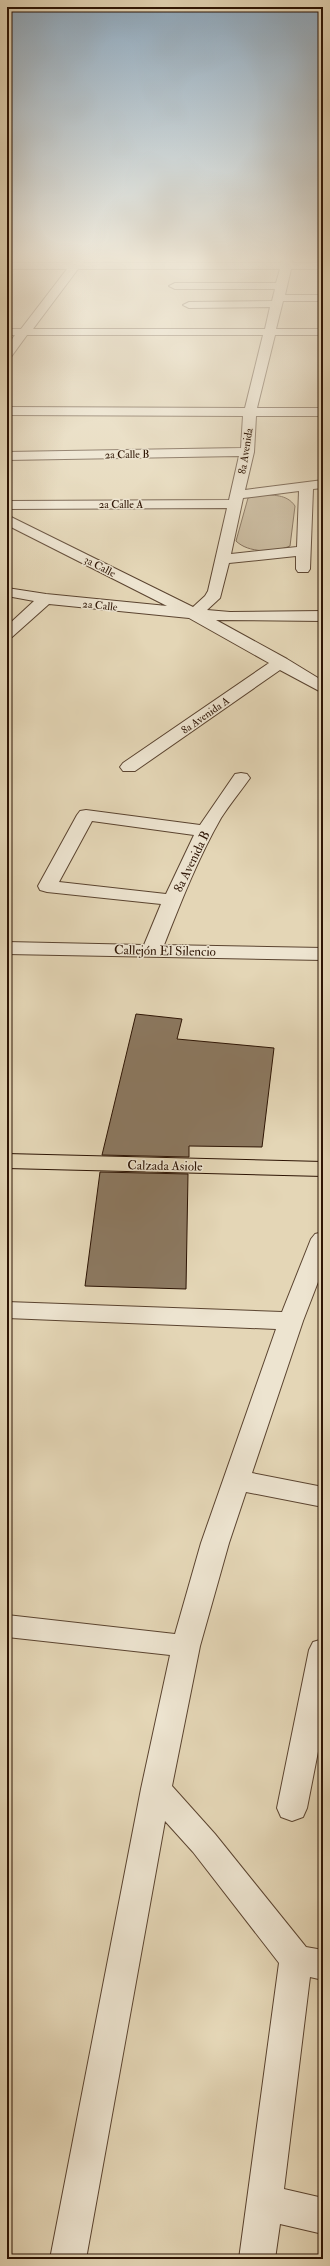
<svg xmlns="http://www.w3.org/2000/svg" width="330" height="2266" viewBox="0 0 330 2266" font-family="'IM FELL Double Pica',serif">
	<rect width="100%" height="100%" fill="#e4d6b6"/>
	<filter id="stains"><feTurbulence type="fractalNoise" baseFrequency=".005" numOctaves="4"/><feColorMatrix values="0 0 0 0 .2 0 0 0 0 .09 0 0 0 0 .02 0 0 0 .5 -.17"/></filter>
	<radialGradient id="worn" r=".72"><stop offset=".6" stop-color="#630" stop-opacity="0"/><stop offset="1" stop-color="#630" stop-opacity=".3"/></radialGradient>
	<path fill="#c5b598" stroke="#79644e" d="M259 495C273 495 287 494 295 506L290 546C274 553 248 553 236 541L248 498Z"/>
	<path fill="#8c7961" stroke="#2d1404" d="M136 1014 182 1019 177 1039 274 1048 262 1147 189 1146V1157L102 1155Z
		M100 1172 188 1174 186 1289 85 1286Z"/>
	<g fill="none" stroke-linecap="round" stroke-linejoin="round">
		<defs>
			<path id="minor" d="M75 258H86L83 263H281L283 258H293L292 263H323V269H291L285 295H323V301H283L276 329H323V335H275L257 408H323V416H256L254 452 245 490 323 480V488L313 489 310 569 308 572H298L296 569V556L229 563 220 598 207 610 230 612 323 611V621L216 620 287 659 323 681V693L280 670 135 771H123L120 767 123 763 269 663 189 618 49 604 12 637 7 639V626L34 601 7 596V588L46 594 167 606 7 525V515L193 607 205 596 208 591 227 508 7 509V501L229 500 239 456 7 460V452L241 448 243 416 7 415V407L245 408 263 335H27L11 357 7 358V346L15 335H7V329H21L67 269H7V263H72ZM78 269H280L276 283H175L169 286 175 289H275L272 301 189 302 183 305 189 308 270 307 265 329H33ZM299 491 297 547 231 554 243 498Z
				M241 773 247 774 250 778C240 792 230 804 221 818 198 858 181 902 164 945L323 948V960L7 954V942L144 945 161 904 47 892 40 890 38 886 77 815 80 811 86 810 200 825 235 774ZM92 821 194 835 166 894 59 882Z
				M323 1232V1269L303 1321 252 1473 323 1487V1507L246 1492 229 1543 200 1646 172 1786 215 1834 306 1947 323 1950V1980L310 1977 284 2189 323 2198V2234L280 2224 275 2259H239L279 1963 193 1852 165 1821 86 2259H50L141 1789 170 1655 7 1637V1615L175 1634 201 1543 276 1329 7 1318V1302L282 1312 311 1239 315 1234Z
				M323 1639V1726L307 1808 303 1817 292 1821 281 1817 277 1808 309 1650 313 1642Z"/>
			<path id="major" d="M7 1154 323 1162V1176L7 1168Z"/>
		</defs>
		<use href="#minor" stroke="#5b4430" stroke-width="2"/>
		<use href="#major" stroke="#2d1404" stroke-width="2"/>
		<use href="#minor" fill="#ede4d0" fill-rule="evenodd"/>
		<use href="#major" fill="#e4d6b6" fill-rule="evenodd"/>
	</g>
	<linearGradient id="sky" x2="0" y2="1"><stop stop-color="#8da7bc"/><stop offset="0.45" stop-color="#f3edde"/><stop offset="1" stop-color="#f3edde" stop-opacity="0"/></linearGradient>
	<rect width="330" height="576" fill="url(#sky)"/>
	<g text-anchor="middle" stroke-width="3" stroke-linejoin="round" paint-order="stroke">
		<g font-size="11" fill="#2d1404" stroke="#ede4d0">
			<text transform="translate(245 451) rotate(-81)" y="4">8a Avenida</text>
			<text transform="translate(127 454) rotate(-1)" y="4">2a Calle B</text>
			<text x="121" y="508">2a Calle A</text>
			<text transform="translate(100 566) rotate(27)" y="4">3a Calle</text>
			<text transform="translate(100 605) rotate(6)" y="4">2a Calle</text>
			<text transform="translate(205 715) rotate(-35)" y="4">8a Avenida A</text>
		</g>
		<g font-size="13" fill="#2d1404" stroke="#ede4d0">
			<text transform="translate(191 861) rotate(-64)" y="5">8a Avenida B</text>
			<text transform="translate(165 950) rotate(1)" y="5">Callejón El Silencio</text>
			<text transform="translate(165 1165) rotate(1)" y="5">Calzada Asiole</text>
		</g>
	</g>
	<rect width="330" height="2266" fill="none" stroke="#e4d6b6" stroke-width="24"/>
	<rect x="8" y="8" width="314" height="2250" fill="none" stroke="#2d1404" stroke-width="2"/>
	<rect x="12" y="12" width="306" height="2242" fill="none" stroke="#2d1404"/>
	<rect width="100%" height="100%" filter="url(#stains)"/>
	<rect width="100%" height="100%" fill="url(#worn)"/>
</svg>
